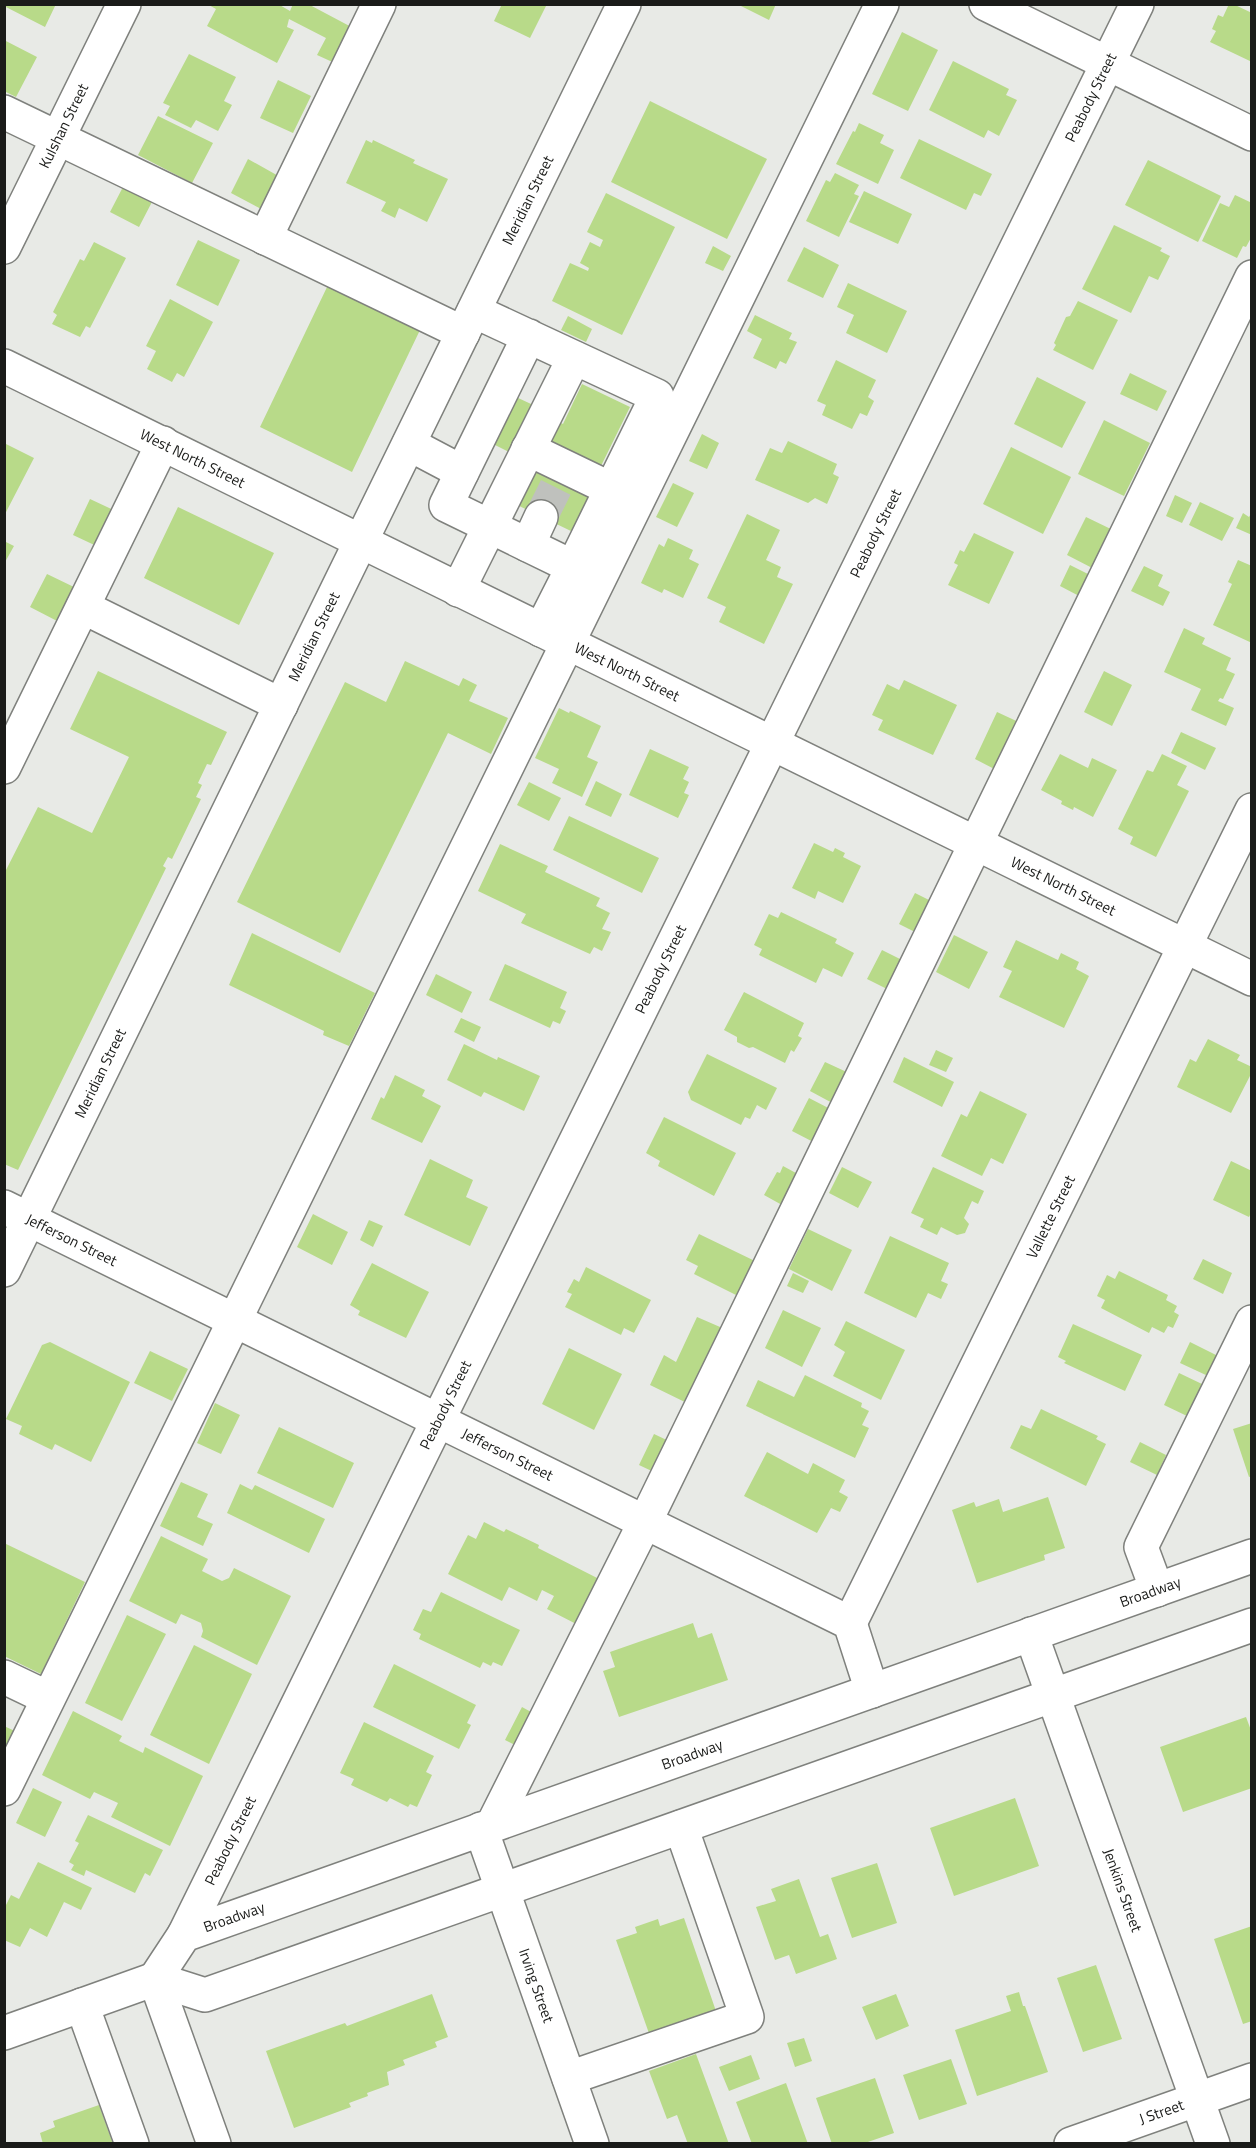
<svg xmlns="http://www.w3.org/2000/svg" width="1256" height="2148" viewBox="0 0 1256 2148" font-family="'Titillium Web',sans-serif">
	<rect width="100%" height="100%" fill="#e8eae6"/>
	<path fill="#b8da89" d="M4 4H56L45 27 4 6Z
		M207 4H278L290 11 293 4H308L357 30 339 65 317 55 326 38 289 19 287 27 294 30 277 63 207 26 216 9Z
		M502 4H547L530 38 494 21Z
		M737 4H776L769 20Z
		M1229 4H1233L1252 13V62L1210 42 1216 31 1212 29 1218 15 1223 17Z
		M902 32 938 50 908 111 872 94Z
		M4 40 37 57 16 97 4 91Z
		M189 54 236 77 224 101 232 105 218 131 196 120 191 128 165 115 170 106 163 103Z
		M953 61 1009 89 1006 95 1017 100 999 136 988 130 984 138 929 110Z
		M278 80 311 96 293 133 260 118Z
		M650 101 767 159 727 239 611 182Z
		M158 116 213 143 192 183 138 155Z
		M859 123 884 135 880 143 894 150 878 184 836 164 853 131 855 132Z
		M919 139 992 174 981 196 974 193 966 210 900 178Z
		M366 140 372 143 373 140 415 160 413 163 448 179 427 222 399 208 395 218 381 211 386 202 346 183Z
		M248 159 282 178 265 211 231 193Z
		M1148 160 1221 196 1198 242 1125 205Z
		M835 173 859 185 854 194 859 196 839 237 806 221 826 180 830 182Z
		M124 185 153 200 139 227 110 212Z
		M864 191 912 214 898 244 849 222Z
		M606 193 675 227 622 335 552 301 570 263 588 271 589 268 580 263 590 242 600 247 603 240 587 232Z
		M1235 195 1252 203V236L1246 247 1243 246 1237 258 1202 241 1220 203 1229 207Z
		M1114 225 1162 248 1160 251 1170 256 1158 280 1149 276 1131 313 1082 289Z
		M198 240 240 260 218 306 176 285Z
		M94 242 126 258 90 328 86 326 80 337 52 324 57 315 53 312 80 259 84 261Z
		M713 246 731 256 723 271 705 263Z
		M804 247 839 265 823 298 787 281Z
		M848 283 907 311 887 353 846 333 854 315 837 307Z
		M328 285 420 330 352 472 260 427Z
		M170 299 213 322 184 377 177 373 172 382 147 369 156 351 146 346Z
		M1078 301 1118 320 1093 370 1053 350 1056 345 1054 343 1066 317 1070 316Z
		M755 315 792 333 789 339 797 342 786 364 780 361 776 369 753 358 762 339 747 331Z
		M568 316 592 329 586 342 561 330Z
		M836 360 876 380 868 397 874 401 867 416 860 413 852 429 822 415 826 405 817 401Z
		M1130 373 1167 391 1157 411 1120 394Z
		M1037 377 1086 402 1062 448 1014 424Z
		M582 384 630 407 600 468 545 447 557 421 563 424Z
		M516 397 544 410 521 458 493 444Z
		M1104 420 1150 443 1124 496 1078 474Z
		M702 434 719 443 707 469 689 461Z
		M788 441 837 464 833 474 839 477 827 504 815 498 808 503 755 480 770 448 782 453Z
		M4 443 34 458 4 516Z
		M1011 447 1071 477 1043 534 983 504Z
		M533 461 593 490 573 532 513 503Z
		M673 483 694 493 677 527 656 517Z
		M1175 495 1192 503 1182 523 1166 516Z
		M90 499 122 514 105 550 73 535Z
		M1200 502 1234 518 1222 541 1189 525Z
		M178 507 274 553 239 625 144 578Z
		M1252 512V535L1236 528 1243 513 1249 517Z
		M747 514 780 530 766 560 781 567 777 577 793 584 764 644 719 622 726 607 707 598Z
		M1086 517 1117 532 1098 571 1067 555Z
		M974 533 1014 552 989 604 948 585 958 565 954 563 960 550 964 552Z
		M668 538 693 550 689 559 699 564 683 598 664 589 662 593 641 583 659 544 664 547Z
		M4 541 14 546 4 564Z
		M1238 560 1252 566V643L1213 625 1232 584 1228 582Z
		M1070 565 1092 576 1081 597 1060 586Z
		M1144 566 1163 575 1158 586 1170 592 1163 606 1131 591Z
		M47 574 76 588 59 622 30 607Z
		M1184 628 1205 638 1202 644 1231 658 1226 670 1235 674 1223 699 1220 698 1218 701 1234 708 1226 726 1191 710 1201 689 1164 672Z
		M405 661 459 686 463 678 477 685 469 701 508 718 491 754 448 733 340 953 237 902 345 682 386 702Z
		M98 671 227 732 211 765 207 764 198 783 202 785 196 797 201 799 172 859 168 857 163 866 166 868 18 1170 4 1164V874L38 807 92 833 129 757 70 729Z
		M1104 671 1132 685 1112 726 1084 712Z
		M904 680 957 705 933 755 878 730 883 720 872 715 887 684 899 690Z
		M559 708 569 713 570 711 601 726 587 757 598 762 582 797 552 783 559 769 535 758Z
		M997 712 1025 725 1002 773 975 759Z
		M1181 732 1216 748 1205 770 1171 753Z
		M650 749 689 767 683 779 689 782 684 793 689 795 678 818 629 795Z
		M1060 754 1088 768 1092 758 1117 770 1093 817 1074 807 1073 810 1061 804 1062 801 1041 790Z
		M1162 754 1187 766 1177 785 1189 791 1156 857 1130 844 1133 837 1118 829 1147 770 1153 772Z
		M596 781 622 794 611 817 585 805Z
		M529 782 561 798 549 821 517 805Z
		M569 816 659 858 642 893 553 850Z
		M814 843 833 852 835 848 845 853 843 857 861 866 843 903 818 891 815 899 792 888Z
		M500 844 548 866 545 872 600 898 596 906 610 913 602 929 611 932 602 951 594 947 590 954 521 923 526 914 478 891Z
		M915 893 941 906 925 937 899 924Z
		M781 912 837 939 835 943 854 953 842 977 823 968 816 983 759 955 762 949 754 945 769 914 778 918Z
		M252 933 375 993 349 1046 323 1035 324 1031 229 985Z
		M954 935 988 952 969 989 936 972Z
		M1016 940 1058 960 1061 953 1079 962 1076 969 1089 976 1064 1028 999 997 1012 971 1003 967Z
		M882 950 912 965 897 994 867 979Z
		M505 964 567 992 560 1008 566 1011 560 1024 553 1021 550 1028 489 1000Z
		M436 974 472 992 462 1013 426 995Z
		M744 992 804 1023 798 1036 802 1038 794 1052 791 1050 785 1063 753 1047 749 1048 737 1042V1037L724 1030Z
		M461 1018 481 1027 474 1042 454 1032Z
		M1208 1039 1240 1055 1237 1060 1252 1067V1072L1231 1113 1177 1087 1190 1059 1196 1062Z
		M464 1044 497 1060 498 1057 540 1076 524 1111 484 1092 481 1097 447 1080Z
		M936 1050 953 1058 946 1072 929 1065Z
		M707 1054 777 1088 766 1110 757 1105 750 1119 745 1117 741 1125 691 1100 688 1092Z
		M904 1057 954 1082 942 1107 893 1082Z
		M825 1062 851 1074 836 1105 810 1091Z
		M395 1075 425 1090 422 1096 441 1106 422 1143 371 1119 381 1097 384 1099Z
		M980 1091 1027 1114 1003 1164 991 1158 982 1176 941 1156 961 1114 967 1117Z
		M809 1098 838 1113 821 1146 792 1131Z
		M664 1117 736 1153 714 1196 658 1166 660 1161 646 1153Z
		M430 1159 473 1180 466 1197 488 1207 470 1246 404 1215Z
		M1231 1161 1252 1171V1211L1249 1217 1213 1200Z
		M783 1166 807 1179 791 1210 764 1195 777 1172 780 1173Z
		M842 1167 872 1182 858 1208 829 1193Z
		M933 1167 984 1191 978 1204 972 1201 964 1218 969 1224 965 1233 957 1235 941 1227 937 1235 920 1227 924 1219 911 1213Z
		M313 1214 348 1232 332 1265 297 1247Z
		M369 1220 383 1226 373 1247 360 1240Z
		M808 1229 852 1250 832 1291 789 1269Z
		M699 1234 757 1262 740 1297 694 1274 698 1266 686 1260Z
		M890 1236 949 1263 941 1281 948 1284 941 1299 928 1293 916 1318 864 1293Z
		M1203 1259 1232 1273 1223 1294 1193 1279Z
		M372 1263 429 1292 406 1338 358 1315 360 1311 350 1305Z
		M586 1267 651 1300 634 1333 624 1328 621 1335 565 1307 572 1294 567 1292 574 1279 579 1282Z
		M1119 1271 1168 1295 1166 1300 1177 1306 1174 1312 1179 1315 1173 1328 1168 1326 1164 1333 1152 1327 1149 1333 1101 1308 1105 1300 1097 1296 1107 1275 1115 1279Z
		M793 1273 809 1281 803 1293 787 1286Z
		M783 1310 821 1328 802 1367 765 1348Z
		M697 1317 727 1330 693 1406 650 1385 664 1355 676 1362Z
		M846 1321 905 1350 881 1400 833 1376 845 1352 834 1345Z
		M1073 1324 1142 1355 1125 1391 1064 1363 1066 1361 1058 1357Z
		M50 1342 130 1382 91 1462 55 1444 52 1450 19 1434 22 1426 6 1419 42 1345Z
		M1190 1342 1218 1356 1208 1376 1180 1363Z
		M569 1348 622 1374 594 1430 542 1404Z
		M150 1351 188 1369 172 1401 134 1383Z
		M1179 1373 1202 1384 1187 1416 1164 1405Z
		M805 1375 862 1403 861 1407 869 1411 862 1425 869 1428 855 1458 746 1406 758 1380 794 1397Z
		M215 1403 240 1415 221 1454 197 1443Z
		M1041 1409 1098 1436 1096 1439 1106 1444 1086 1486 1010 1448 1021 1425 1031 1429Z
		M1252 1423V1476L1249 1477 1233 1429Z
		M279 1427 354 1463 333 1508 257 1473Z
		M654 1434 673 1443 658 1474 639 1465Z
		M1140 1442 1166 1455 1157 1475 1130 1462Z
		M767 1452 808 1474 813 1463 845 1480 839 1492 848 1497 840 1512 831 1508 817 1533 744 1496Z
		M181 1482 208 1494 197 1517 213 1524 203 1546 160 1526Z
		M240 1484 252 1490 255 1485 325 1519 309 1553 227 1513Z
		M1048 1497 1065 1548 1044 1555 1045 1560 977 1583 952 1510 974 1502 976 1507 999 1499 1003 1512Z
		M484 1522 504 1532 506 1529 539 1545 538 1548 607 1583 584 1628 547 1609 554 1596 542 1590 537 1601 509 1587 502 1601 448 1574 468 1535 476 1539Z
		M161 1536 208 1559 202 1571 222 1581 229 1578 234 1568 291 1596 257 1665 201 1637 203 1631 201 1623 181 1614 176 1624 129 1601Z
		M4 1543 85 1582 41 1674 4 1656Z
		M441 1592 520 1630 502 1666 493 1662 491 1666 483 1662 480 1668 419 1639 421 1634 413 1630 423 1609 431 1612Z
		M127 1615 166 1634 122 1721 85 1703Z
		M693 1623 698 1638 712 1633 728 1680 619 1717 603 1671 615 1667 610 1652Z
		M194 1645 252 1674 209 1764 150 1735Z
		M394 1664 476 1705 467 1723 471 1725 459 1749 373 1707Z
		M522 1707 542 1718 525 1750 505 1740Z
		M73 1711 122 1736 119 1741 143 1753 145 1747 203 1776 170 1846 111 1817 118 1803 94 1792 90 1799 42 1775Z
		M1246 1717 1252 1733V1788L1183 1812 1160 1747Z
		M364 1722 434 1756 426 1772 432 1775 417 1807 410 1804 408 1807 390 1798 387 1802 351 1785 354 1779 340 1773Z
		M4 1726 17 1732 4 1757Z
		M33 1788 62 1802 45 1837 16 1823Z
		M1015 1798 1039 1866 954 1896 930 1828Z
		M88 1815 163 1850 150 1876 145 1873 135 1893 86 1870 84 1876 71 1870 74 1865 69 1862 79 1843 75 1841Z
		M38 1862 92 1888 81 1910 64 1902 47 1937 30 1928 20 1947 4 1940V1909L11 1895 19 1899Z
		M877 1863 897 1923 852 1938 831 1878Z
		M799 1879 820 1937 828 1934 837 1959 796 1974 789 1955 775 1960 756 1907 776 1901 771 1889Z
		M684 1918 718 2017 651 2039 616 1940 637 1933 635 1927 658 1919 660 1926Z
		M1252 1926V2021L1243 2024 1214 1939Z
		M1096 1965 1122 2039 1083 2052 1057 1978Z
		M1019 1992 1023 2006H1025L1048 2072 977 2096 955 2030 1011 2011 1006 1996Z
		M432 1994 448 2037 435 2042 437 2047 403 2060 405 2065 387 2072 389 2085 367 2093 368 2096 349 2103 351 2107 294 2128 266 2051 345 2023 347 2026Z
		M896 1994 909 2026 876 2040 862 2007Z
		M804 2038 812 2061 795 2067 787 2043Z
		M696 2054 729 2144H688L677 2115 667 2119 649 2071Z
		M751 2055 760 2079 729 2091 719 2067Z
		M951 2059 967 2104 919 2120 903 2075Z
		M875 2078 894 2133 862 2144H832L816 2098Z
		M786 2083 808 2144H752L736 2102Z
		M99 2105 113 2144H43L40 2133 55 2127 53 2121Z"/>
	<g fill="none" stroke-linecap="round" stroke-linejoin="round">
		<path stroke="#bfc1bd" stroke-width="33" stroke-dasharray="33 16" stroke-linecap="butt" d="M541 517 562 475"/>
		<defs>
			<g id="minor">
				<path d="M986 4 1252 134"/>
				<path d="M4 112 463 333"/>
				<path d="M265 238 379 4"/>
				<path id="s1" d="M4 247 124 4"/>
				<path d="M474 311C535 339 596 368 657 396L573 567 446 505 529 336"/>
				<path id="s2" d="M4 366 1252 979"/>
				<path d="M409 444 462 472"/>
				<path d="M528 449 611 489"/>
				<path d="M528 545 541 517"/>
				<path d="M458 590 574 358"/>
				<path d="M83 607 281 705"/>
				<path d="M541 630 573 567"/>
				<path d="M4 767 163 443"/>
				<path id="s3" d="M4 1207 850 1623 872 1691"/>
				<path id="s4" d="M4 1270 624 4"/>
				<path d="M1157 1590 1141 1547 1252 1322"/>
				<path id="s5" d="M850 1623 1252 810"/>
				<path id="s6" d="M1031 1634 1213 2144"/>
				<path d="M4 1677 48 1698"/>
				<path d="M4 1789 882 4"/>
				<path d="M492 1826 645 1522 1252 277"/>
				<path id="s7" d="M481 1829 592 2144"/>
				<path id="s8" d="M184 1935 1137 4"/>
				<path id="s9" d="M155 1979 184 1935 1252 1556"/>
				<path d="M155 1979 214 2144"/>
				<path d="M82 2005 132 2144"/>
				<path d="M4 2033 155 1979 205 1995 1252 1625"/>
				<path d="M569 2078 747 2017 681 1827"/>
				<path id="s10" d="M1071 2144 1252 2080"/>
			</g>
		</defs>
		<use href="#minor" stroke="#7f817d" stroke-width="36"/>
		<use href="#minor" stroke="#fff" stroke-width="33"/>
	</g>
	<g text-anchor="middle" stroke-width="4.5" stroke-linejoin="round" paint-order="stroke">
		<g font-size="15" fill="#1a1b19" stroke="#f5f8f3">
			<text dy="5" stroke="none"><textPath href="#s8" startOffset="2049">Peabody Street</textPath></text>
			<text dy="5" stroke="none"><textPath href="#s1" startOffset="135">Kulshan Street</textPath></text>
			<text dy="5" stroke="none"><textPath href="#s4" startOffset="1191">Meridian Street</textPath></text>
			<text dy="5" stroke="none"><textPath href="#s2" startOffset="210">West North Street</textPath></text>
			<text dy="5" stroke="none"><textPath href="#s8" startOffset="1563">Peabody Street</textPath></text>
			<text dy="5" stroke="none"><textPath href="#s4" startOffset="705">Meridian Street</textPath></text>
			<text dy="5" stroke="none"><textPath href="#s2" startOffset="694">West North Street</textPath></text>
			<text dy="5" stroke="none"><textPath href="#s2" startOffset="1180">West North Street</textPath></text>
			<text dy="5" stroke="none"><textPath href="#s8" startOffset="1077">Peabody Street</textPath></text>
			<text dy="5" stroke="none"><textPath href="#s4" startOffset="219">Meridian Street</textPath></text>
			<text dy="5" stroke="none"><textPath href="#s5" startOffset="453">Vallette Street</textPath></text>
			<text dy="5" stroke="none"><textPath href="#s3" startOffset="75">Jefferson Street</textPath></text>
			<text dy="5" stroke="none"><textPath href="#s8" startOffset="591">Peabody Street</textPath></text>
			<text dy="5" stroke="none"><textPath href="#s3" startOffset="561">Jefferson Street</textPath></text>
			<text dy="5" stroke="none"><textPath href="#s9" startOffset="1078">Broadway</textPath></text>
			<text dy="5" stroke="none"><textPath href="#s9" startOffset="592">Broadway</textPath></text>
			<text dy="5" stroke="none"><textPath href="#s8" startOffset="105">Peabody Street</textPath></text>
			<text dy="5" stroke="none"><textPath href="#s6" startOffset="272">Jenkins Street</textPath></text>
			<text dy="5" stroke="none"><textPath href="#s9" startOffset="106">Broadway</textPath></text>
			<text dy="5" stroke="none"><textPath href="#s7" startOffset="166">Irving Street</textPath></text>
			<text dy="5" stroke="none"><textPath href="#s10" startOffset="96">J Street</textPath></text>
		</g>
	</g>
	<rect width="1256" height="2148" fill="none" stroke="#1a1b19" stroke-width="12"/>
</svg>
